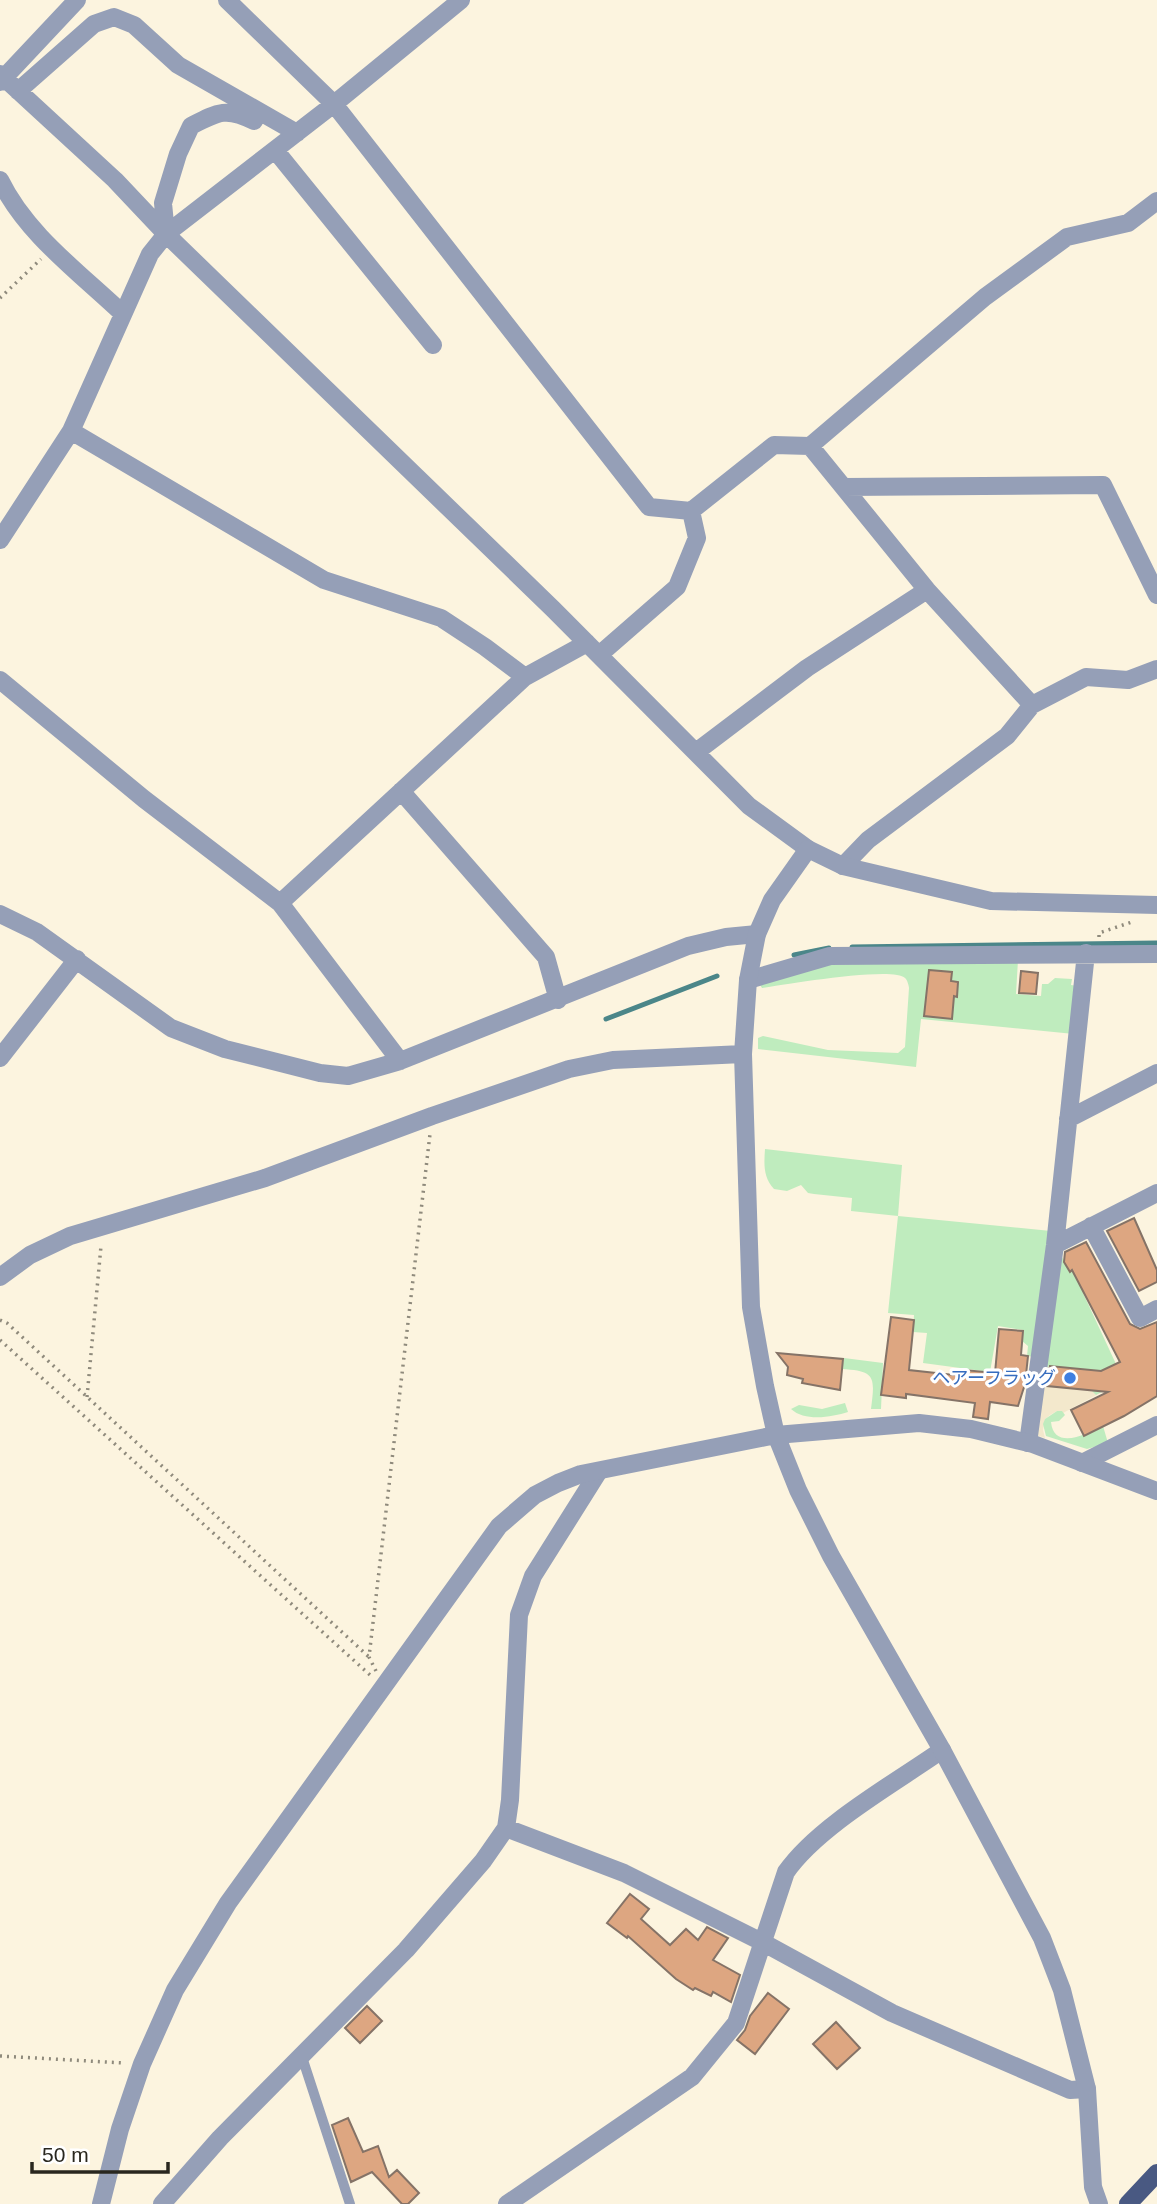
<svg xmlns="http://www.w3.org/2000/svg" width="1157" height="2204" viewBox="0 0 1157 2204" font-family="Helvetica,'Noto Sans JP',sans-serif">
	<rect width="100%" height="100%" fill="#fcf4df"/>
	<path fill="#f3e8cc" d="M1116 1364 1123 1377 1115 1385 1063 1413 1057 1411 1050 1415 1045 1419 1043 1430 1045 1438 1029 1433 1038 1365 1094 1371Z"/>
	<path fill="#bfecbe" d="M1018 960 1016 994 1041 996 1042 984H1048L1055 978 1072 979 1071 985 1078 986 1074 1034 921 1019 916 1067 758 1049V1038L763 1036 828 1050 898 1053 905 1047 909 988C909 986 907 979 905 978 893 966 783 985 762 988L760 985 818 965Z
		M765 1149 902 1165 898 1216 1051 1231 1035 1357 1027 1356 1028 1346 1022 1341 1023 1330 998 1326 990 1372 923 1363 927 1333 913 1332 914 1315 888 1313 898 1216 851 1211 852 1198 814 1194 808 1193 801 1185 787 1191 774 1189C763 1177 764 1164 765 1149Z
		M1059 1252 1070 1271 1078 1267 1101 1284 1083 1293 1116 1364 1110 1367 1115 1385 1096 1395 1092 1391 1094 1371 1042 1366Z
		M844 1358 883 1363 881 1409H871C875 1377 876 1371 842 1369Z
		M845 1403 848 1412C832 1417 805 1422 791 1409L799 1405 822 1409Z
		M1057 1411H1062L1065 1415 1059 1421 1051 1422C1054 1451 1087 1434 1103 1426L1108 1443 1087 1449 1046 1436 1043 1424 1045 1419Z"/>
	<g fill="none" stroke-linecap="round" stroke-linejoin="round">
		<path stroke="#4b8689" stroke-width="5" d="M852 947 1157 943
			M794 955 829 948
			M606 1019 717 976"/>
	</g>
	<path fill="#dda681" stroke="#857367" stroke-width="2" d="M929 970 952 972 951 981 958 982 957 997 954 996 952 1019 924 1016Z
		M1021 971 1038 973 1036 994 1019 993Z
		M1134 1218 1157 1270V1282L1139 1291 1107 1231Z
		M1086 1242 1130 1324 1140 1329 1157 1322V1396L1124 1416 1084 1436 1071 1410 1108 1392 1047 1386 1050 1366 1101 1371 1120 1362 1072 1270 1070 1272 1064 1262 1065 1252Z
		M891 1317 914 1320 909 1370 954 1375V1369L995 1373 999 1329 1023 1331 1021 1355 1028 1356 1025 1384 1018 1406 990 1402 988 1419 973 1417 975 1403 906 1394V1398L881 1395Z
		M777 1353 843 1359 840 1390 802 1383 803 1379 787 1375 788 1367Z
		M630 1894 649 1909 641 1919 670 1945 686 1929 698 1940 707 1927 728 1938 713 1960 740 1975 731 2002 713 1992 711 1996 695 1988 693 1990 676 1979 628 1936 627 1938 607 1923Z
		M768 1993 789 2009 755 2054 737 2040 745 2030 750 2016Z
		M367 2006 382 2021 360 2043 345 2028Z
		M836 2022 860 2048 837 2069 813 2044Z
		M348 2118 363 2152 378 2146 389 2177 397 2170 419 2193 408 2204H402L372 2172 351 2182 332 2125Z"/>
	<g fill="none" stroke-linecap="round" stroke-linejoin="round">
		<path stroke="#8f8a7c" stroke-width="3.5" stroke-dasharray="2 5" stroke-linecap="butt" d="M0 298 41 259
			M1099 937V933L1132 922
			M0 1320 7 1323 369 1657
			M0 1340 370 1675
			M87 1397 101 1246
			M376 1671 369 1657 430 1134
			M0 2056 124 2063"/>
		<path stroke="#959fb7" stroke-width="10" d="M302 2057 350 2204"/>
		<path stroke="#959fb7" stroke-width="18" d="M227 0 334 104 649 507 691 511 774 445 810 446 985 297 1067 237 1128 223 1157 201
			M0 74 115 180 166 234 553 609 749 806 808 849
			M0 82 77 0
			M18 91 94 24 114 17 134 25 178 65 297 133
			M275 150 433 345
			M0 180C26 234 80 273 123 314
			M166 234 163 203 178 154 191 126C218 112 226 107 254 121
			M71 431 324 580 441 618 485 647 525 677
			M810 446 927 590 1032 705
			M844 487 1103 485 1157 595
			M0 540 71 431 150 254 166 234 334 104 461 0
			M599 655 677 587 697 538 691 511
			M0 680 144 799 280 903 400 1061
			M696 752 807 668 927 590
			M401 791 546 957 558 1000
			M843 866 868 840 1007 736 1032 705 1086 677 1128 680 1157 669
			M280 903 525 677 587 643
			M0 914 37 932 171 1028 225 1049 320 1073 348 1076 400 1061 688 946 726 937 757 934
			M748 980 830 956 1157 954
			M0 1058 77 959
			M1068 1119 1157 1073
			M1091 1226 1140 1318 1157 1309
			M1055 1245 1157 1193
			M1028 1443 1055 1245 1086 953
			M1082 1463 1157 1425
			M506 1828 624 1873 762 1942 892 2013 1070 2090 1087 2089
			M162 2204 220 2138 406 1950 483 1861 506 1828 510 1800 519 1615 533 1576 599 1471
			M507 2204 692 2077 736 2023 786 1872C818 1826 895 1783 942 1750"/>
		<path stroke="#959fb7" stroke-width="18" d="M0 1277 30 1255 70 1236 265 1178 432 1116 569 1069 613 1060 743 1054
			M101 2204 120 2129 142 2064 175 1990 228 1903 499 1526 535 1495 558 1483 581 1474 776 1435 919 1423 971 1429 1033 1444 1157 1491
			M1099 2204 1093 2187 1087 2089 1062 1990 1042 1938 942 1750 831 1556 798 1490 776 1435 765 1386 751 1307 743 1054 748 980 757 934 772 900 808 849 843 866 991 901 1157 905"/>
		<path stroke="#495982" stroke-width="18" d="M1128 2204 1157 2173"/>
	</g>
	<circle fill="#3f7fe0" stroke="#fff" stroke-width="2.5" cx="1070" cy="1378" r="7"/>
	<g text-anchor="middle" stroke-width="6" stroke-linejoin="round" paint-order="stroke">
		<g font-size="18" fill="#366cbe" stroke="#fff" text-anchor="end">
			<text x="1056" y="1384">ヘアーフラッグ</text>
		</g>
	</g>
	<path d="M32 2162v10h136v-10" fill="none" stroke="#29271f" stroke-width="3.5"/>
	<text x="42" y="2162" font-size="21" fill="#29271f" stroke="#ffffff" stroke-width="5" paint-order="stroke">50 m</text>
</svg>
